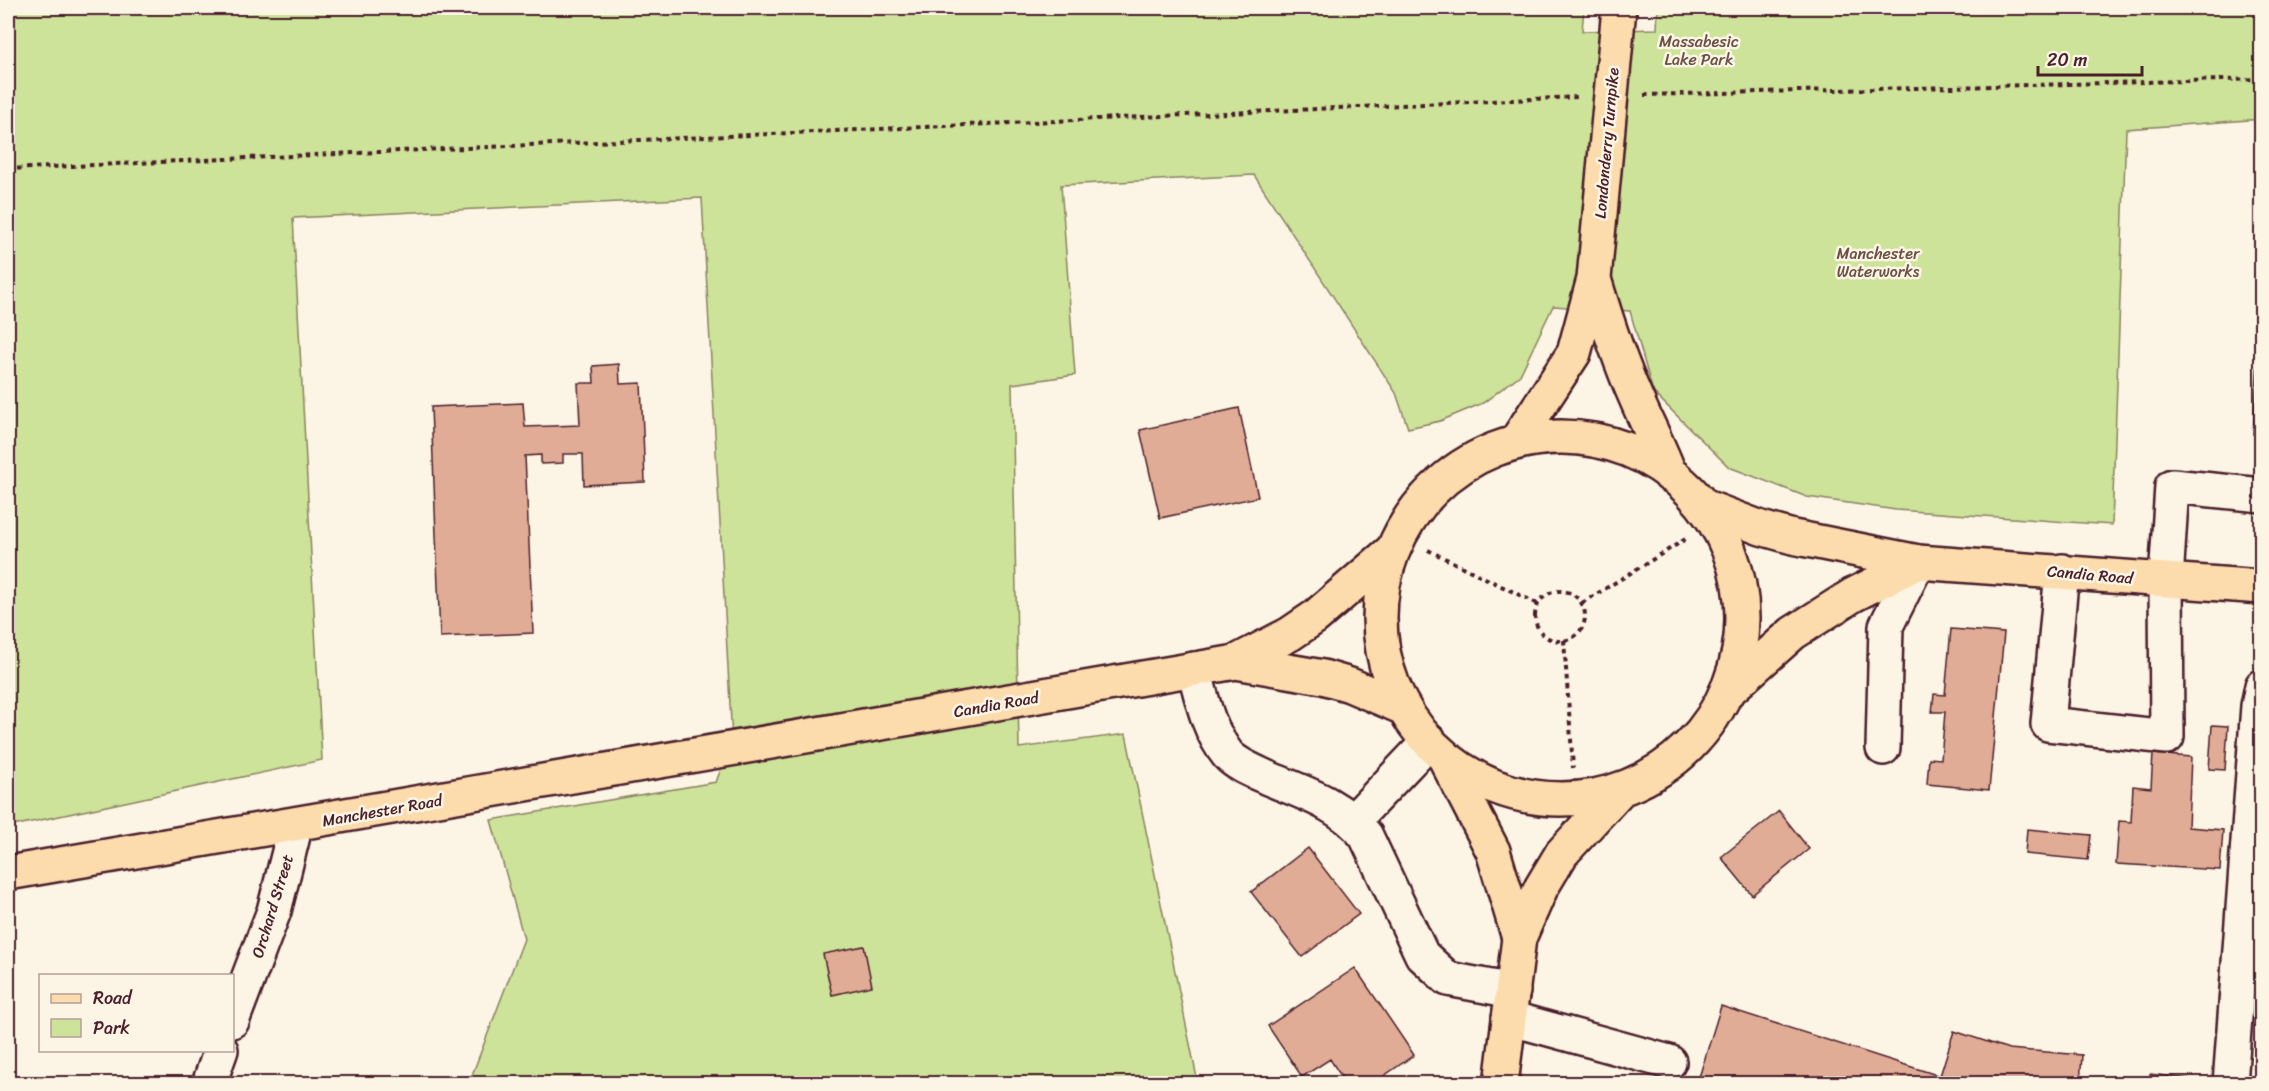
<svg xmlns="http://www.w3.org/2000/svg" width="2269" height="1091" viewBox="0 0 2269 1091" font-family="Sriracha,sans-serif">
	<rect width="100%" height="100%" fill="#fcf5e5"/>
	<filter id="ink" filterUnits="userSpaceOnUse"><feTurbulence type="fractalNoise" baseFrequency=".0167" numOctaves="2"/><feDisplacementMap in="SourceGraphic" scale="12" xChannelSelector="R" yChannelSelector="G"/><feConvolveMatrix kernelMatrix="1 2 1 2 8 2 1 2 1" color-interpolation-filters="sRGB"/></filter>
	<g filter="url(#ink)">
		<path fill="#cce399" stroke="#8b8162" stroke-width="1.5" d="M8 8H1584L1582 31 1657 29 1658 8H2261L2262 119 2126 129 2112 525 1896 510 1807 497 1729 467 1653 392 1630 311 1553 306 1520 375 1483 403 1440 421 1408 428 1396 393 1254 175 1061 185 1075 375 1012 384 1019 748 1126 734 1198 1083H469L524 939 491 820 716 782 732 740 702 198 293 218 322 760 8 827Z"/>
		<path fill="#e1ac96" stroke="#4a1f2b" stroke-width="1.5" d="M2260 330H2262V435L2253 434Z
			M619 364 620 384 641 383 645 482 584 485 583 454H563V463L541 464V455L525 456 533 633 440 637 431 407 523 403 525 427 580 425 578 383H594L593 366Z
			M1239 408 1258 497 1160 518 1140 430Z
			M1951 629 2004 633 1989 790 1927 784 1929 758 1941 759 1945 712H1932L1934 694 1945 695Z
			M2212 725 2228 726 2225 770 2209 769Z
			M2153 754 2191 757 2188 827 2223 830 2220 870 2116 864 2119 821 2131 822 2133 786 2151 788Z
			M1779 811 1809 849 1752 895 1721 857Z
			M2027 829 2091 835 2088 860 2025 854Z
			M1308 848 1359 914 1302 957 1251 892Z
			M864 946 872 986 832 995 823 954Z
			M1355 968 1414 1055 1372 1084H1346L1330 1059 1302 1077 1268 1026Z
			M1721 1006 1940 1076 1954 1031 2009 1049 2082 1055 2080 1084H1697Z
			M2150 1074 2189 1079 2188 1084H2148Z"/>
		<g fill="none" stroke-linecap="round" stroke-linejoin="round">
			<defs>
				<path id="minor" d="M2062 571 2048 724 2167 737 2166 580 2172 486 2262 495
					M1194 669C1202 699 1208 730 1228 755 1237 765 1255 772 1268 778 1304 793 1341 804 1366 836L1422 955 1448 979 1513 991
					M1883 748 1886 626 1918 562
					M1354 820 1429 741
					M1509 1018 1669 1062
					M232 1021 274 911 296 824
					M209 1084 221 1050
					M2230 1084 2258 706 2262 686"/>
				<path id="major" d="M1594 279C1606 319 1619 360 1636 398 1647 424 1660 448 1670 475
					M1380 618a181 181 0 1 1 362 0a181 181 0 1 1-362 0Z
					M1515 443 1574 353 1594 279 1619 8
					M1703 506 1761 528 1793 537 1918 562 2262 587
					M1236 662 1323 677 1350 685 1404 708
					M1728 691 1793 633 1853 595 1918 562
					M1446 760 1493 851 1519 938
					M8 873 1236 662 1290 634 1315 617 1394 549
					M1501 1084 1519 938 1541 888 1562 853 1620 790"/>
			</defs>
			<use href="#minor" stroke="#4a1f2b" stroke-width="38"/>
			<use href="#major" stroke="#4a1f2b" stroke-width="38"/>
			<path stroke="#4a1f2b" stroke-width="4" stroke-dasharray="4.5 4.5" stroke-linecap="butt" d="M1644 95 2262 79
				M8 169 1577 97
				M1428 550 1538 604
				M1535 616a25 25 0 1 1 50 0a25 25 0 1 1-50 0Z
				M1582 603 1689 537
				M1564 640 1573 768"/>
			<use href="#minor" stroke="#fcf5e5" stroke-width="33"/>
			<use href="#major" stroke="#fcdcac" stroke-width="33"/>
		</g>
	</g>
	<g text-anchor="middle" stroke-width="5" stroke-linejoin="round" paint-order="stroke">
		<g font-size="16" fill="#6a5046" stroke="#fcf5e5">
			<text x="1699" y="47">Massabesic<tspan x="1699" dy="18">Lake Park</tspan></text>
			<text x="1878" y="259">Manchester<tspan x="1878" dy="18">Waterworks</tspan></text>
		</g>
		<g font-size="16" fill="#4a1f2b" stroke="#fcf5e5">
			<text transform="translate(1606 143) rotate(-85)" y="6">Londonderry Turnpike</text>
			<text transform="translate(2090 574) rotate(5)" y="6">Candia Road</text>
			<text transform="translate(996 704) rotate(-10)" y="6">Candia Road</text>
			<text transform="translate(382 810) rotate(-10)" y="6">Manchester Road</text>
			<text transform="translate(272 906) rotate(-73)" y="6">Orchard Street</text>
		</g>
	</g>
	<rect width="2269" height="1091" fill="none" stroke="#fcf5e5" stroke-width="30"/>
	<rect x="15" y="15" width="2239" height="1061" fill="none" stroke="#4a1f2b" stroke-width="2" filter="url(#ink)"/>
	<rect x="39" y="974" width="195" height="78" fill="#fcf5e5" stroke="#b59f9b" stroke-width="1.5"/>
	<rect x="51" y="994" width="30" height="9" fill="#fcdcac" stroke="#b59f9b" stroke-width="1.5"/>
	<text x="93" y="1004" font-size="18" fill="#4a1f2b">Road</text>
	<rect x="51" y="1019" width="30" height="18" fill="#cce399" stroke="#b59f9b" stroke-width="1.5"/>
	<text x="93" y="1034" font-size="18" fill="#4a1f2b">Park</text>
	<path d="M2038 66v9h104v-9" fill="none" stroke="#4a1f2b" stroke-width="3"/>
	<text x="2047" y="66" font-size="18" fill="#4a1f2b" stroke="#fcf5e5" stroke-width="4.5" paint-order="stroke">20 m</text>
</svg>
